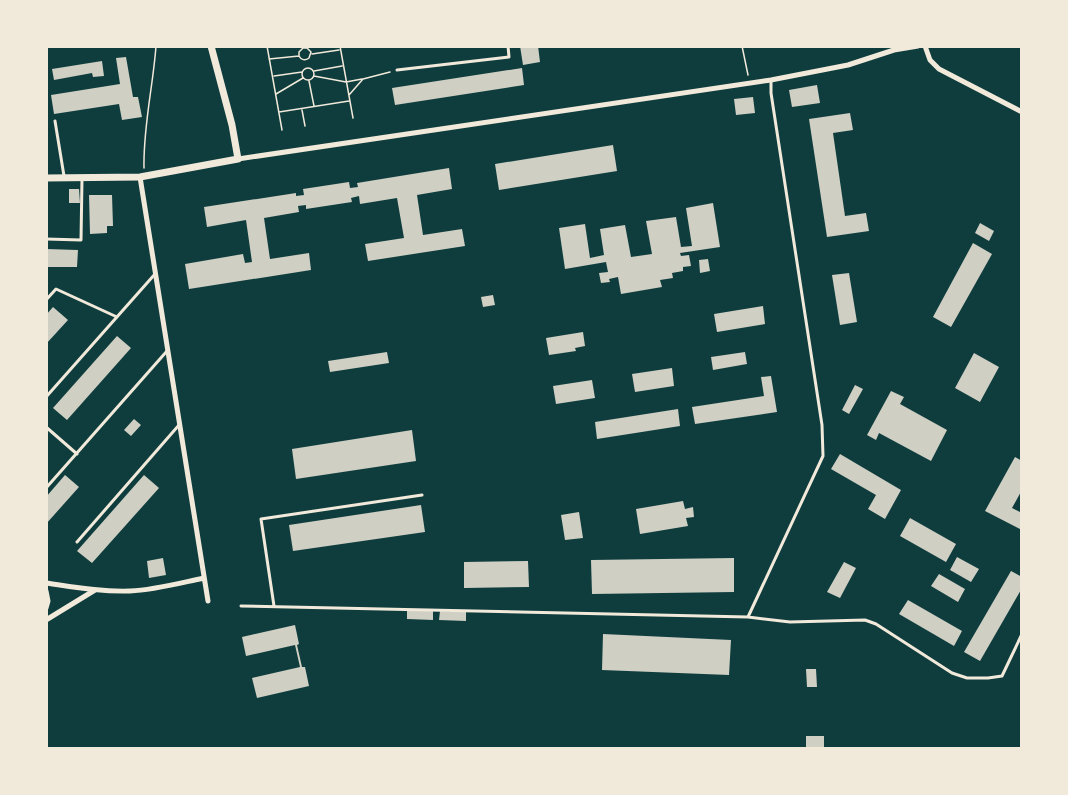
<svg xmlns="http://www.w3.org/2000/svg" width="1068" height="795" viewBox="0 0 1068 795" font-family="Barlow,sans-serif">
	<rect width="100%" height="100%" fill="#0f3d3e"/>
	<path fill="#cfcfc3" d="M520 46H538L540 62 523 65Z
		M126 57 133 97H138L142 117 122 120 119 104 54 114 51 95 120 84 116 58Z
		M102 61 104 76 93 77 92 73 54 80 52 69Z
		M522 68 524 85 395 105 392 88Z
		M817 85 820 103 792 107 789 90Z
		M753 97 755 113 736 115 734 99Z
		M850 113 853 130 833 133 845 216 866 213 869 231 827 237 809 119Z
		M613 145 617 171 499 190 495 164Z
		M449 168 452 189 417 195 423 235 462 229 465 246 368 261 365 244 404 238 397 198 360 204 359 196 351 198 352 202 306 209V205L298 206 299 212 264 218 270 259 309 253 311 270 189 289 185 264 243 254 245 263 252 262 246 220 207 227 204 207 296 193V196L304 195 303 189 349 182 350 188 358 187 357 183Z
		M69 189H79L80 203H69Z
		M89 195H112L113 226H107V233L90 234Z
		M713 203 720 247 680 253 681 256 689 255 691 266 683 267V271L672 273 673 278 660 280 662 287 621 294 618 277 609 279 610 282 601 283 599 273 608 272 606 262 565 269 559 228 585 224 590 258 604 255 600 229 625 225 631 257 652 254 646 221 676 217 681 247 692 246 686 208Z
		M980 223 994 231 989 241 975 233Z
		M973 243 992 254 951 327 933 317Z
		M46 249 78 250 77 267H46Z
		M708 259 710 271 700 273 699 260Z
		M849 273 857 322 840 325 832 275Z
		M493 295 495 305 483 307 481 297Z
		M763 306 765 324 717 332 714 314Z
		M53 307 68 320 46 344V315Z
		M583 332 585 346 575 348 576 351 549 355 546 338Z
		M117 336 131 348 67 420 53 408Z
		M387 352 389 363 330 372 328 361Z
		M745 352 747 364 713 370 711 357Z
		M974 353 999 367 980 402 955 388Z
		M672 368 674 386 635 392 632 374Z
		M771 376 777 412 695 424 692 407 764 396 761 377Z
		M592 380 595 398 556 404 553 386Z
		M855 385 863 389 849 414 842 410Z
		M891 391 904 397 900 404 947 430 931 461 879 433 876 440 867 435Z
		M678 409 680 426 597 439 595 422Z
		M134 419 141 425 131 436 124 430Z
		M412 430 416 461 296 479 292 449Z
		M840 454 901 490 885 519 868 509 876 495 831 469Z
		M1015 457 1022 461V490L1012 508 1022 513V530L985 511Z
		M65 475 79 487 46 524V497Z
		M144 475 159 488 92 563 77 551Z
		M683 501 685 509 693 507 694 517 686 518 688 526 640 534 636 509Z
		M421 505 425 532 293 551 289 525Z
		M579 512 583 538 565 540 561 515Z
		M910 518 956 544 946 562 900 536Z
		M957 557 979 569 971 582 950 570Z
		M163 558 166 575 149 578 147 561Z
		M734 558V592L592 594 591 560Z
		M528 561 529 587 464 588V562Z
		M844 562 856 568 840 598 827 592Z
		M1011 571 1022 577V588L980 661 964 652Z
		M939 574 965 589 958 602 931 586Z
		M908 600 962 631 954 646 899 614Z
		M407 610 433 611V620L407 619Z
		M440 611 466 612V621L439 620Z
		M295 625 299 644 297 645 302 667H305L309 686 257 698 252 678 300 667 295 645 246 656 242 637Z
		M603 634 731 640 729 675 602 670Z
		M806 669H816L817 687H807Z
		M806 736H824V748H806Z"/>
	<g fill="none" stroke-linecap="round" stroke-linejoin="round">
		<path stroke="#f1e9da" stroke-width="1.5" d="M267 46 282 130
			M340 46 353 118
			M742 46 748 75
			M312 54 339 50
			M269 59 299 56C301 60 305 61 309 58L311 52 307 48H303L299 52V56
			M302 74a6 6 0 1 1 12 0a6 6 0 1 1-12 0Z
			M314 71 342 66
			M274 76 302 72
			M314 76 346 82 362 79
			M309 81 314 106
			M276 94 303 78
			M349 95 363 79 390 72
			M302 110 305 126
			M279 112 349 101
			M144 168C143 127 153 87 156 46"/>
		<path stroke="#f1e9da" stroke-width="3" d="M397 70 509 57 508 46
			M55 121 64 176
			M46 239 81 240 82 179
			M46 300 56 289 117 317
			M46 397 155 274
			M46 427 77 454
			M46 488 167 351
			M77 542 179 425
			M241 606 748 617 790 622 865 620 876 624 952 673 967 678H988L1002 676 1022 634
			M274 606 261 519 422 495
			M748 617 823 456 822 425 771 93V80"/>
		<path stroke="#f1e9da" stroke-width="5" d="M925 46 930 60 939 69 1022 112
			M238 159 771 80 848 65 894 50 918 46
			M140 177 208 601
			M46 583C74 587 102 592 130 591 155 590 180 583 204 578
			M46 591 48 601 46 608
			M46 620 95 590"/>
		<path stroke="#f1e9da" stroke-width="7" d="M46 178 140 177 238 159 232 125 211 46"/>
	</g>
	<rect width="1068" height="795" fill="none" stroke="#f1e9da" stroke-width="96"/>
</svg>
